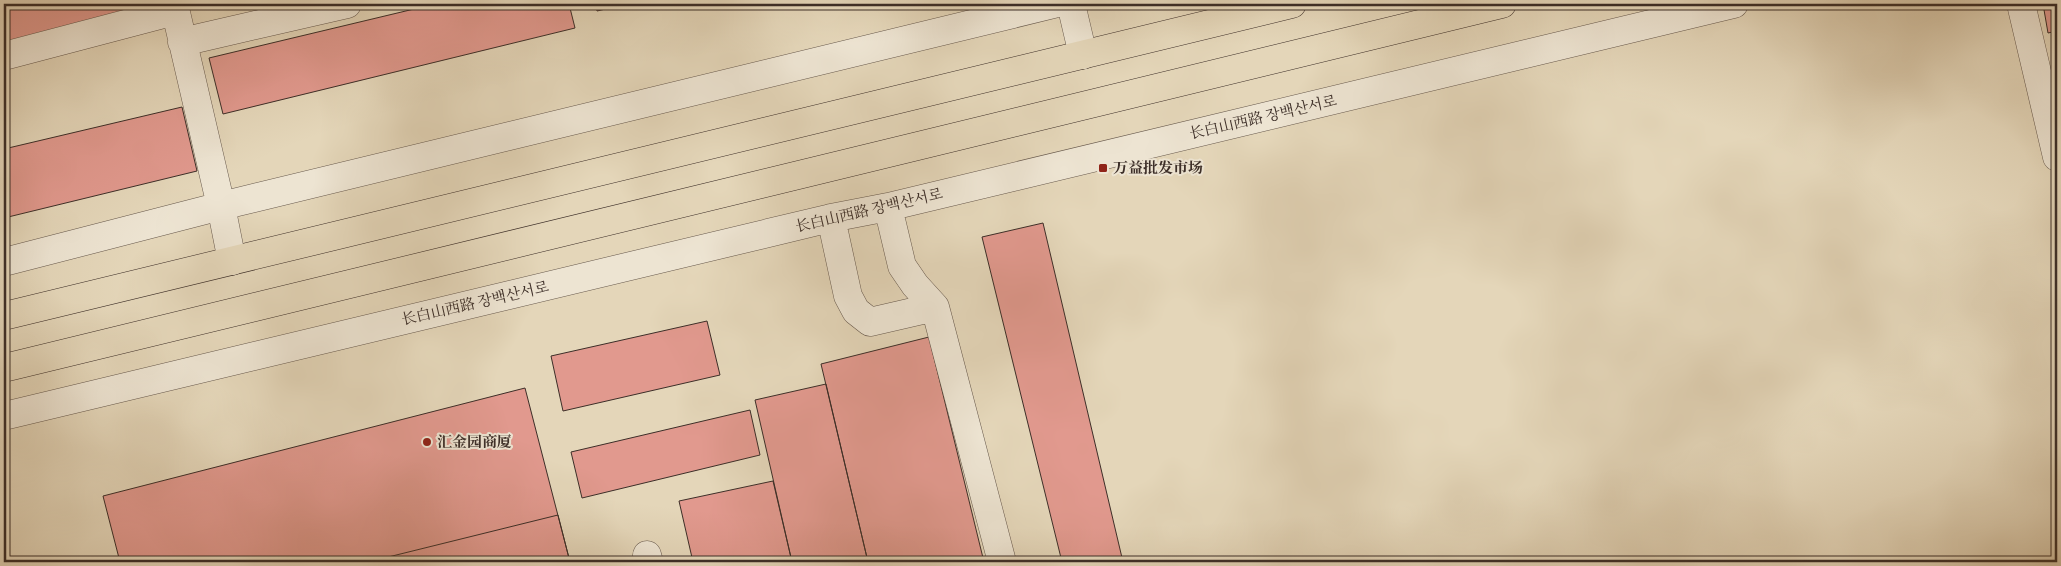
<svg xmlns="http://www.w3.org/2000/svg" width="2061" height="566" viewBox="0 0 2061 566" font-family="'IM FELL English','Noto Serif SC','Noto Serif KR',serif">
	<rect width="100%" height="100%" fill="#e4d6b9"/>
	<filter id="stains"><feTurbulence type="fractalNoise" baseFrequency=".004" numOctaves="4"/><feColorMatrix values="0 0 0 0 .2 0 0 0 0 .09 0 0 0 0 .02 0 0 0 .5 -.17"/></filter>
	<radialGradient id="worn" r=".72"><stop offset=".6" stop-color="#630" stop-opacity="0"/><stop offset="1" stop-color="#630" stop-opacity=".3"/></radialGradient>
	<path fill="#e1998e" stroke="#3c2e28" d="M4 4H161L4 44Z
		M435 4H569L575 28 223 114 209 58Z
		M596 4H627L597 11Z
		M2043 4H2057V31L2048 33Z
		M182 107 197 171 4 218V149Z
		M1043 223 1123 562H1062L982 237Z
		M707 321 720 375 563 411 551 356Z
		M929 337 984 562H868L821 364Z
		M826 384 868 562H792L755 400Z
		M525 388 570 562H120L103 496Z
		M750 410 760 455 582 498 571 452Z
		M773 481 792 562H693L679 501Z
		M558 515 570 562H368Z"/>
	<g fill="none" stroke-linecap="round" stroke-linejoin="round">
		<defs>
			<path id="minor" d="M174 4 221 206 232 261
				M1071 4 1083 55
				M2021 4 2057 157
				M182 42 347 4
				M4 56 175 11
				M888 207 902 266 915 285 935 307 1002 562
				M831 218 848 296 856 311 870 322 935 307
				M4 262 221 206 1054 4
				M4 416 831 218 888 207 1734 4
				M647 555 649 562"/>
			<path id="major" d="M4 316 1292 4
				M4 368 1502 4"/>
		</defs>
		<use href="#minor" stroke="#66584c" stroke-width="29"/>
		<use href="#major" stroke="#3c2e28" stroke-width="29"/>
		<use href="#minor" stroke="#ede4d2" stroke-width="28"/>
		<use href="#major" stroke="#e4d6b9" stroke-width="28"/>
	</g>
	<g fill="#8f2418" stroke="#ede4d2" stroke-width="2">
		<rect x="1098" y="163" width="10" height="10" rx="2.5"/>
		<circle cx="427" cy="442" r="5"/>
	</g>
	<g text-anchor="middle" stroke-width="4" stroke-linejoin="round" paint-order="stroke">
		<g font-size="15" fill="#3c2e28" stroke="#ede4d2">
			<text transform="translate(1263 117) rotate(-13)" y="5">长白山西路 장백산서로</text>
			<text transform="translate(869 210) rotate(-13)" y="5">长白山西路 장백산서로</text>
			<text transform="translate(475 303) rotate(-13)" y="5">长白山西路 장백산서로</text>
		</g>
		<g font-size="15" font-weight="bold" fill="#3c2e28" stroke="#ede4d2" text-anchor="start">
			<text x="1113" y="173">万益批发市场</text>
			<text x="437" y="447">汇金园商厦</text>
		</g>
	</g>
	<rect width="2061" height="566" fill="none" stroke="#e4d6b9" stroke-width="20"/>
	<rect x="5" y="5" width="2051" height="556" fill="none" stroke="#3c2e28" stroke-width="2.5"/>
	<rect x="10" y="10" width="2041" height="546" fill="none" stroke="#3c2e28"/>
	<rect width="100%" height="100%" filter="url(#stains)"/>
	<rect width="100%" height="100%" fill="url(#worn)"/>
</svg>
